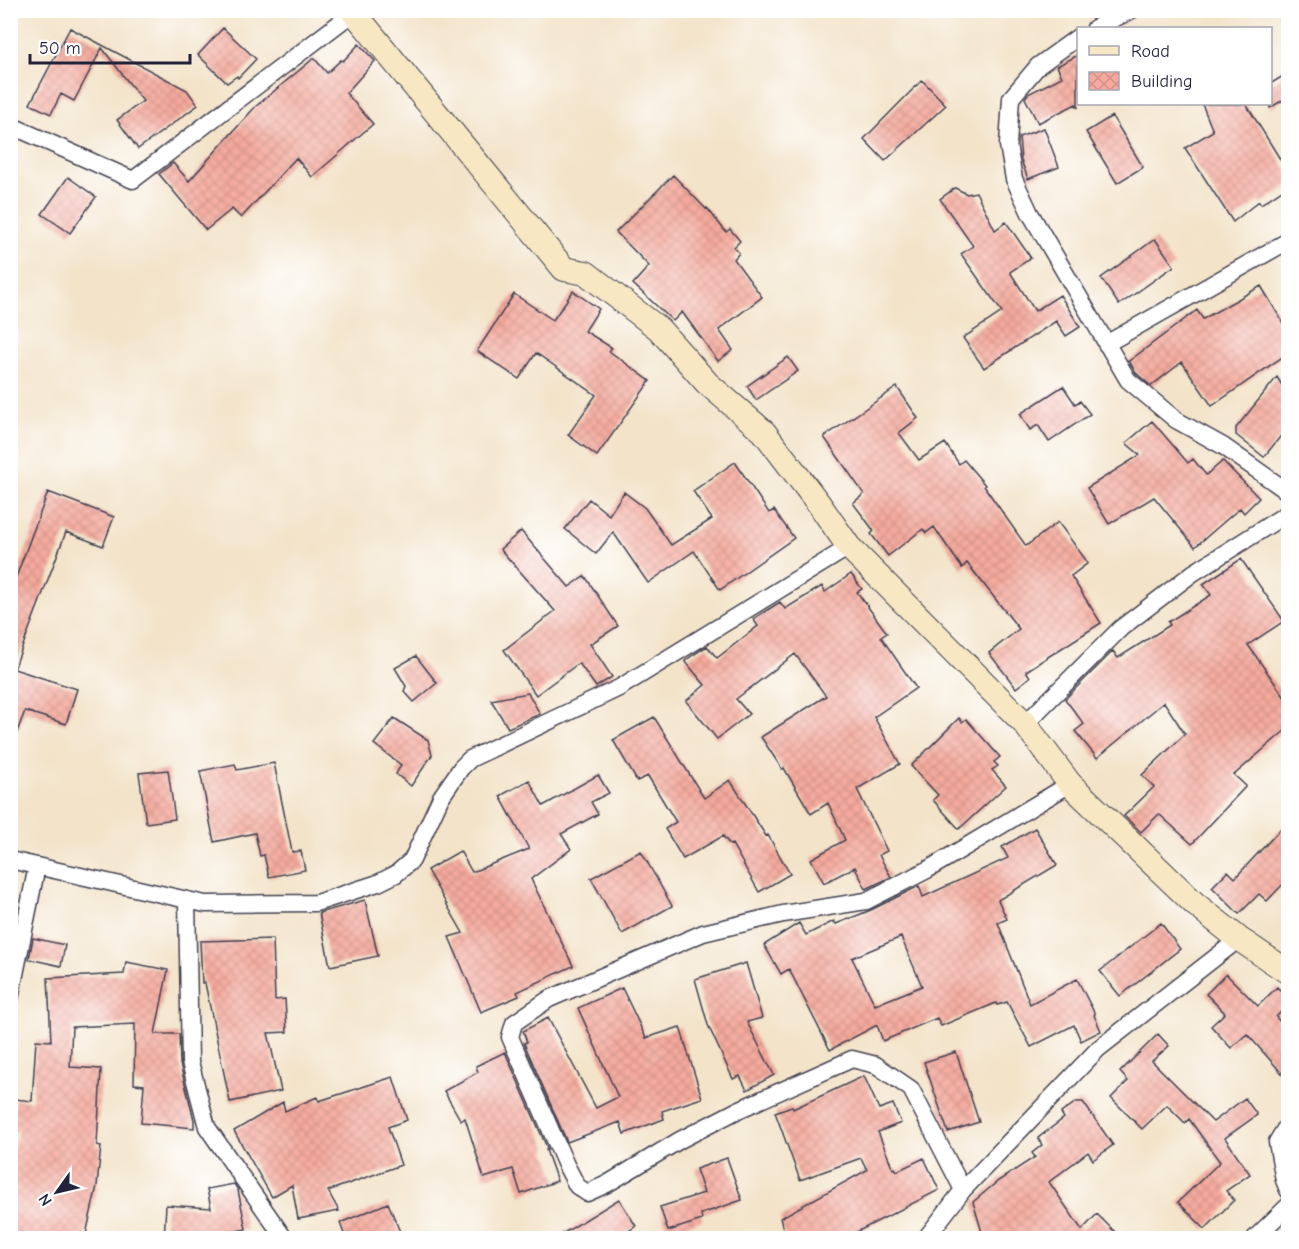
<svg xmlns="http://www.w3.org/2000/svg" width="1299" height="1249" viewBox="0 0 1299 1249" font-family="'Comic Neue',sans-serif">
	<defs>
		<pattern id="building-cross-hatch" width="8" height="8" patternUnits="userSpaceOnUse" patternTransform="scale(1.5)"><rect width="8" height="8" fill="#f5aa9d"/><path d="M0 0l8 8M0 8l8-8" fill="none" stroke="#d29288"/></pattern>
	</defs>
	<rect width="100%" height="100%" fill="#fff"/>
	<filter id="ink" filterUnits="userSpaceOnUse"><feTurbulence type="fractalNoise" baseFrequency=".0167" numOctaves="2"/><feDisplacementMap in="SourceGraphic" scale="12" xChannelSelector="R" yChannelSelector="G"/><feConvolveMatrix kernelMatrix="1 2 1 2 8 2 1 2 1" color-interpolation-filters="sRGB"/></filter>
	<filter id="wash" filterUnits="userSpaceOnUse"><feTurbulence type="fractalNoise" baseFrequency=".008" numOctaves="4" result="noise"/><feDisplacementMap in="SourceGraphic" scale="24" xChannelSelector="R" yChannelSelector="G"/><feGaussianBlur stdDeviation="1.35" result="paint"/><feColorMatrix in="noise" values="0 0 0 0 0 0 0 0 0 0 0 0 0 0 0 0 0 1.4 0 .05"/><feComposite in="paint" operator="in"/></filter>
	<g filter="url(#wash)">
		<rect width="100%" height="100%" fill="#f3e3c9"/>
		<g id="blocks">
			<path fill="url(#building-cross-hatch)" fill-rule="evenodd" d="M70 28 187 90 198 105 138 149 117 120 143 101 102 48 74 101 61 94 51 114 30 104Z
				M223 28 256 59 238 78 237 76 227 83 198 55Z
				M359 44 375 61 346 93 373 124 312 177 296 158 241 218 232 209 206 230 159 174 173 163 189 181 255 107 314 58 327 73 341 60 343 61Z
				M1078 55V108L1076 104 1038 123 1025 98 1028 94 1062 77 1057 66Z
				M1288 73V97L1270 108V84Z
				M922 80 946 105 885 161 864 139Z
				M1202 104H1246L1288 172V186L1261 204 1259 201 1233 222 1185 148 1213 131Z
				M1112 116 1143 167 1117 183 1086 132Z
				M1044 128 1059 167 1028 179 1021 160 1019 137Z
				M673 175 706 209 707 208 726 232 730 229 740 241 734 247 739 253 734 259 762 297 719 330 733 350 718 361 682 312 673 321 633 284 649 266 616 232Z
				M68 177 96 197 70 233 42 214Z
				M955 188 967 194 976 192 995 230 1006 222 1031 258 1010 272 1035 311 1060 295 1080 327 1066 336 1056 321 984 368 963 338 1002 312 961 254 973 246 940 199Z
				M1155 239 1174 266 1119 305 1101 278Z
				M1261 286 1288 331V353L1212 406 1182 362 1151 386 1136 373 1129 361 1197 310 1203 319Z
				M573 291 599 309 585 331 612 348 609 351 650 381 597 456 568 435 596 395 536 353 519 379 477 351 514 294 553 320Z
				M788 357 798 371 756 400 747 386Z
				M1277 377 1288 395V427L1264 457 1236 435V428Z
				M1063 386 1075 404 1080 401 1090 414 1049 442 1038 425 1030 430 1020 414Z
				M897 387 918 418 899 433 919 460 945 443 959 464 964 460 985 485 984 486 1026 546 1058 522 1088 563 1071 576 1101 623 1026 671 1030 677 1016 688 989 653 1019 629 967 563 962 568 934 527 926 533 923 529 888 556 871 534 874 531 853 503 864 494 824 437Z
				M1152 421 1188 463 1193 459 1206 475 1223 461 1259 498 1244 513 1240 508 1195 547 1154 497 1109 524 1087 488 1140 455 1126 443Z
				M735 462 769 513 774 510 794 538 720 590 694 551 648 583 613 532 596 554 565 529 589 499 609 515 624 492 645 508 671 545 712 519 693 491Z
				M48 492 114 517 103 546 66 532 14 669 77 689 66 724 25 711 12 745H10V593Z
				M521 531 569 587 585 576 618 626 590 644 612 677 596 687 579 663 536 695 504 650 555 611 500 549Z
				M1241 559 1284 621 1248 645 1288 702V728L1234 775 1246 786 1192 844 1159 814 1141 832 1124 816 1154 787 1142 775 1185 734 1164 702 1097 758 1075 731 1084 724 1065 699 1113 651 1118 658 1170 625 1168 622 1211 595 1203 584Z
				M851 574 862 589 857 592 887 633 881 637 916 688 874 717 900 764 857 789 887 851 879 855 891 877 866 889 855 867 824 883 811 859 845 840 828 803 811 814 784 768 782 769 761 737 826 696 795 654 736 699 749 714 717 739 686 701 705 685 685 661 693 655 707 646 717 658 758 626 753 619 769 609 780 602 785 609 822 586 825 592Z
				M416 656 437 683 414 702 404 691 406 686 395 668Z
				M528 693 540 714 508 728 491 700Z
				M654 717 704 798 730 780 766 836 768 835 790 874 759 892 732 844 730 845 723 836 683 859 665 829 676 822 648 776 637 781 613 740Z
				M394 718 428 740 432 755 411 786 396 774 401 765 374 744Z
				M959 718 962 722 966 719 1000 757 994 762 998 766 992 770 1006 786 959 829 933 800 938 795 911 766Z
				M274 763 292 852 301 851 305 870 269 877 264 855 260 856 255 833 214 842 200 771 235 764 237 770Z
				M168 770 175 819 146 823 139 773Z
				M598 775 609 793 591 802 598 814 561 834 571 849 531 879 573 966 517 992 519 996 481 1012 449 937 463 933 427 870 460 851 472 872 529 849 500 796 529 780 543 806Z
				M1288 821V879L1267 901 1259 894 1239 914 1212 887 1228 871 1235 878Z
				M1035 828 1057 865 998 900 1007 919 998 923 1030 1004 1077 979 1095 1014 1094 1015 1101 1031 1081 1041 1074 1025 1031 1047 1007 1002 997 1005 996 1003 941 1026 937 1018 883 1041 877 1025 830 1050 789 969 781 974 764 945 799 923 806 935 834 921 836 924 871 910 919 886 923 897 1008 858 1002 847ZM901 937 922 986 875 1005 852 958Z
				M641 851 672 906 622 934 591 878Z
				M365 900 378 956 330 966 319 913Z
				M1161 923 1180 949 1120 996 1100 971Z
				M33 938 65 945 61 966 29 959Z
				M273 939 275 1000 285 999 287 1032 268 1033 281 1091 230 1102 205 983H202L200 941Z
				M126 962 168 970 155 1034H179L180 1064 194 1120V1128L141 1123 144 1085 134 1084 135 1024 72 1027 70 1067 101 1069 97 1145 101 1146 97 1186 85 1239H10V1178L14 1163 10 1162V1156L18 1131H13L15 1099 32 1101 36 1040 51 1041 48 978 124 974Z
				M746 963 762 1018 747 1022 774 1075 747 1090 740 1076 733 1079 708 1025 695 979Z
				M1226 974 1258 1006 1277 987 1288 998V1005L1276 1017 1288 1031V1080L1247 1034 1231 1048 1211 1026 1225 1013 1206 994Z
				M622 988 646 1038 680 1027 702 1098 662 1111 664 1119 624 1134 620 1122 567 1142 524 1043 527 1042 523 1031 548 1018 596 1108 618 1097 578 1008Z
				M1158 1034 1169 1046 1152 1061 1213 1122 1245 1098 1257 1115 1225 1138 1250 1174 1226 1191 1234 1200 1205 1229 1178 1202 1220 1162 1189 1119 1185 1123 1167 1105 1142 1129 1111 1098 1128 1081 1120 1072Z
				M505 1052 548 1150H546L557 1181 521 1194 513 1169 484 1178 465 1118 461 1121 444 1091 478 1072 476 1066Z
				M956 1052 979 1122 948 1132 924 1062Z
				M864 1076 879 1109 893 1104 901 1123 878 1132 893 1169 895 1168 897 1171 924 1158 939 1190 843 1239H786L780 1218 867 1170 861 1158 800 1180 775 1112 792 1106 793 1109Z
				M393 1077 407 1120 388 1127 401 1165 328 1191 339 1211 298 1219 292 1185 272 1197 234 1131 283 1102 285 1111 317 1097 319 1101Z
				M1076 1102H1083L1113 1145 1093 1160 1088 1152 1049 1182 1082 1230 1097 1214 1122 1239H984L973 1202 998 1181 1035 1157 1032 1153 1042 1145 1038 1138 1064 1118 1061 1113Z
				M727 1158 742 1200 701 1214 702 1220 668 1231 660 1207 704 1193 696 1169Z
				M234 1184 238 1190 246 1229 199 1239H164L166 1205 211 1208 207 1189Z
				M619 1199 636 1226 617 1239H554Z
				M388 1203 403 1239H346L340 1223Z"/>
		</g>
	</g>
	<g filter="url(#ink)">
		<use href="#blocks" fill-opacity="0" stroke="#413f50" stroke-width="1.5"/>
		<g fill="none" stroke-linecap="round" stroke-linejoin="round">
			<defs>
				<path id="street" d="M1095 28 1132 10
					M1078 37 1038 66 1011 98 1008 145 1014 179 1030 213 1128 380 1176 420 1223 446 1288 492
					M10 125 133 180 354 12
					M1106 344 1288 241
					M1025 724 1121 628 1193 573 1288 513
					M10 860 205 904 316 903 378 883 396 874 412 860 441 797 461 768 470 759 619 688 849 547
					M187 900 190 1062 207 1127 284 1238
					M10 999 37 866
					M1288 1124 1277 1142 1284 1180 1288 1190
					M963 1190 911 1089 876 1065 852 1059 738 1110 680 1140 607 1184 587 1193 577 1186 566 1165 510 1037 514 1023 549 999 703 933 783 914 866 901 927 870 1070 784
					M926 1238 963 1190 1098 1049 1239 939
					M1255 1238 1288 1206"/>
				<path id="secondary" d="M352 10 564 269 586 273 659 329 707 383 764 432 819 504 849 547 1025 724 1070 784 1195 904 1239 939 1288 972"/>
			</defs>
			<use href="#street" stroke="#413f50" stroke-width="19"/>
			<use href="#secondary" stroke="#413f50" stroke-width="26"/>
			<use href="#street" stroke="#fff" stroke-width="16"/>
			<use href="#secondary" stroke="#f7e8c3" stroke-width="24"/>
		</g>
	</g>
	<rect width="1299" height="1249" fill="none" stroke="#fff" stroke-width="36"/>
	<rect x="1077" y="27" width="195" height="78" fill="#ffffff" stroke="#a7a7b1" stroke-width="1.5"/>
	<rect x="1089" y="46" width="30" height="9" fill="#f7e8c3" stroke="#a7a7b1" stroke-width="1.5"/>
	<text x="1131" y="57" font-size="18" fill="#22223b">Road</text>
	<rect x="1089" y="72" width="30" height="18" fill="url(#building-cross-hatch)" stroke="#a7a7b1" stroke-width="1.5"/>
	<text x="1131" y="87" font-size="18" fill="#22223b">Building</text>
	<g transform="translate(57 1192) rotate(236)" stroke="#ffffff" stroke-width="4.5" paint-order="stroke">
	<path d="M0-4.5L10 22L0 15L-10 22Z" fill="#22223b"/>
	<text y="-9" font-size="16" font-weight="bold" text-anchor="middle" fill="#22223b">N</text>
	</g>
	<path d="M30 54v9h160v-9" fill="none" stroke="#22223b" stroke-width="3"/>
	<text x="39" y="54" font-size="18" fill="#22223b" stroke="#ffffff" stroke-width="4.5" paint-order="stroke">50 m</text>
</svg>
